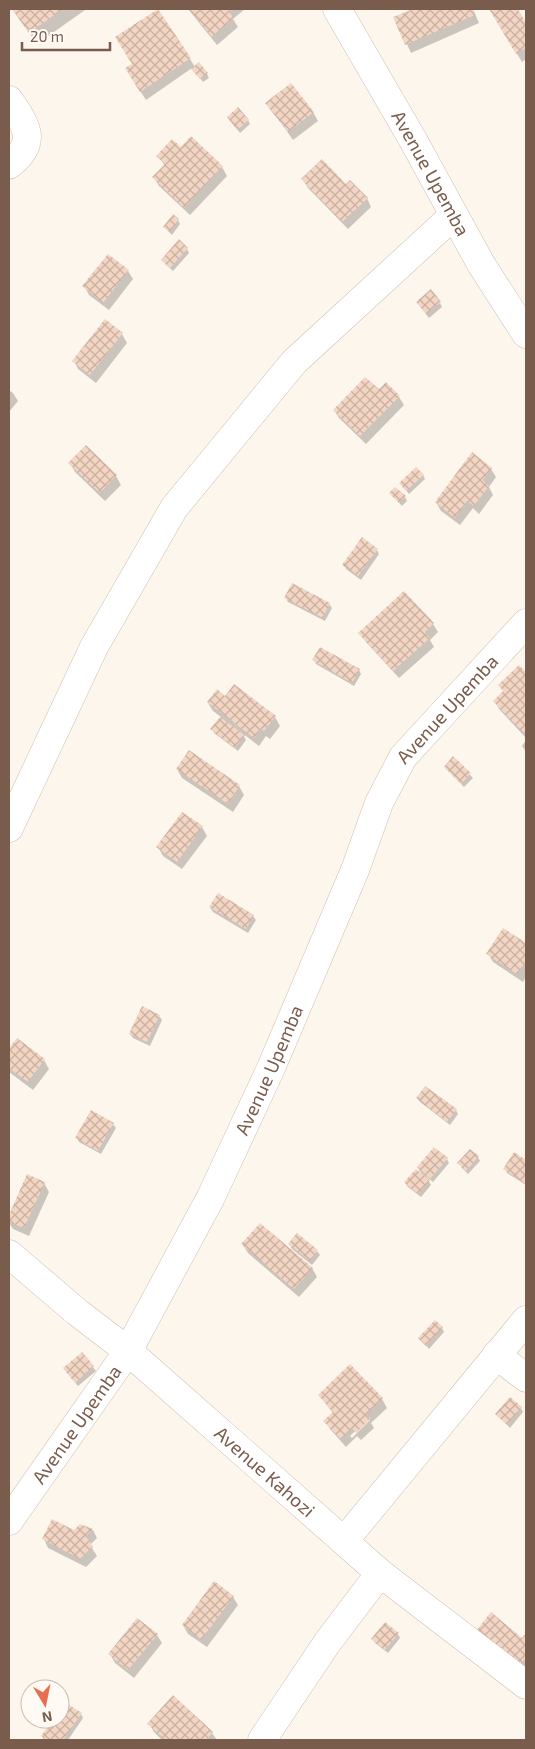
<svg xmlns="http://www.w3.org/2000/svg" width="535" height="1749" viewBox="0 0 535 1749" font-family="'Exo 2',sans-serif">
	<defs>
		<pattern id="building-cross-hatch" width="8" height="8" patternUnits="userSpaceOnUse" patternTransform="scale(1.25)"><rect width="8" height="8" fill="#f3d5c3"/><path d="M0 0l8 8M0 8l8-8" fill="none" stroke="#cab0a1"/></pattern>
	</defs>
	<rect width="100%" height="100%" fill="#fdf6ec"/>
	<path fill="#0003" fill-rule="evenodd" d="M12 9H84L85 10 37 44Z
		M188 9H245L233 19 238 27 217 45Z
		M416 9H473L479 23 411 53 395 18Z
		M490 9H516L526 25V59L522 62Z
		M190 59 195 67 207 74 209 78 203 82 192 68 146 100 131 77Z
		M267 103 313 112 318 121 293 140Z
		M248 120 250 124 240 133 231 121Z
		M191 138 222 167 227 176 190 215 159 186 154 178 165 166 158 156 181 149Z
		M303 179 346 186 367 198 371 207 348 229 308 188Z
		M178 220 180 224 172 235 164 227Z
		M187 249 189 253 173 271 165 264Z
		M128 271 133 279 109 310 89 295 84 286Z
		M440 303 442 307 429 318 420 306Z
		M105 321 122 334 127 343 96 383 78 369 74 361Z
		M9 390 13 393 18 401 9 412Z
		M379 391 399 397 404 405 366 444 339 418 334 410Z
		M70 463 116 476 121 485 105 501 75 472Z
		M491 469 496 477 489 487 493 495 479 514 473 508 460 525 441 511 436 502Z
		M423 475 425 479 409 494 400 483Z
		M391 494 405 497 407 501 402 506Z
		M377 550 379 554 361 580 346 569 344 565Z
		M286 598 329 604 332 608 325 621 288 602Z
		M433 624 438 632 430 640 434 647 399 678 365 641 360 633Z
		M314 660 359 670 361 674 354 686 316 664Z
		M519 666 526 674V738L499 709 495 701 504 692 500 685Z
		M208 703 275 717 280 726 270 739 266 736 259 746 242 733 246 740 238 751 214 733 212 729 221 717 213 711Z
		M526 740V752L522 746Z
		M454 758 473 778 464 787 445 767Z
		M177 769 239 786 244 795 233 812 182 778Z
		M202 827 207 836 182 869 163 856 158 847Z
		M218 895 253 916 256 920 248 933 213 912 210 907Z
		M504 929 526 944V976L523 982 493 962 488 954Z
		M159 1016 162 1020 150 1046 133 1038 130 1034Z
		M17 1040 44 1060 49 1069 33 1090 9 1072V1050Z
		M418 1098 456 1110 458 1114 450 1125 420 1102Z
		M113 1124 116 1128 101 1154 79 1142 77 1138Z
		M514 1154 526 1162V1185L507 1173 505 1169Z
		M478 1157 480 1161 468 1174 461 1167Z
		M447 1159 449 1163 433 1182 426 1176 431 1185 421 1197 408 1187 405 1183 423 1176 418 1168Z
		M28 1176 44 1183 49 1192 29 1236 13 1229 9 1223V1218Z
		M243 1245 312 1268 317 1277 299 1297 248 1253Z
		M290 1245 317 1251 320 1255 312 1265 292 1249Z
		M442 1328 444 1332 429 1349 420 1338Z
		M82 1354 96 1371 78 1386 64 1369Z
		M350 1366 382 1399 387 1408 371 1423 374 1428 361 1440 357 1436 346 1447 330 1429 325 1421 333 1413 319 1395ZM370 1417V1420L352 1438 350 1436Z
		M521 1408 523 1412 510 1428 497 1414Z
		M80 1526 93 1530 97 1538 90 1545 97 1556 86 1567 48 1548 44 1539 74 1531Z
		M233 1597 238 1605 207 1647 188 1634 183 1625Z
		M491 1614 523 1640 526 1635V1672L525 1674Z
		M398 1634 400 1638 388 1653 375 1643 373 1639Z
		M157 1635 162 1643 134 1678 115 1663 110 1654Z
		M173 1697 212 1733 217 1740H162L154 1732 149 1724Z
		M60 1711 81 1714 83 1718 68 1740H44L42 1736 54 1719H60Z"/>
	<path fill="url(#building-cross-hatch)" d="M12 9H63L29 33Z
		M158 9 191 58 140 92 125 68 132 64 115 37Z
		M189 9H230L228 11 234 18 212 37Z
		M413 9H473L475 15 405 45 393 17Z
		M489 9H518L526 23V48L516 54Z
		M199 62 208 73 200 79 191 69Z
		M291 83 314 112 288 132 265 103Z
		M238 107 249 120 237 130 227 117Z
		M191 136 223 166 184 208 152 177 165 164 156 156 172 139 181 147Z
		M322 159 346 184 350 180 368 198 342 222 301 179Z
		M173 214 179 219 170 232 163 227Z
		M179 239 188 248 170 268 161 260Z
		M108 254 129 270 103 303 82 286Z
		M431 289 441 302 426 314 416 302Z
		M105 319 123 333 90 375 72 361Z
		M365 377 379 389 386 382 400 396 360 436 333 410Z
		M86 445 117 475 100 493 68 463Z
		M472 452 492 468 483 480 489 486 474 506 467 501 455 518 435 502Z
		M416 467 424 475 406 491 399 483Z
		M395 487 406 496 399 503 389 493Z
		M362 537 378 549 358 576 342 565Z
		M292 583 330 603 323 618 284 598Z
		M404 591 434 623 425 632 430 638 393 671 358 633Z
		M320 647 360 669 352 683 312 660Z
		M519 665 526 672V730L523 733 493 701 503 691 498 685Z
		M234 684 276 716 264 731 261 728 254 738 207 702 217 689 225 696Z
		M220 717 245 735 235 748 210 729Z
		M189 750 240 785 228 804 176 769Z
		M453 756 471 773 461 784 444 767Z
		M182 812 203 826 177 862 156 847Z
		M218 893 254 915 246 929 209 907Z
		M503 928 526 943V961L517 974 486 954Z
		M142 1006 160 1015 147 1042 129 1034Z
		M17 1038 45 1059 28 1082 9 1068V1048Z
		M425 1086 457 1109 447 1122 416 1098Z
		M91 1110 114 1123 98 1151 75 1138Z
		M434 1147 448 1158 430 1179 417 1167Z
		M470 1149 479 1156 466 1171 457 1163Z
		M514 1152 526 1160V1184L503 1169Z
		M416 1169 430 1180 418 1194 404 1182Z
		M27 1174 45 1182 24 1228 9 1222V1215Z
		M260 1223 313 1268 294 1289 241 1244Z
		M297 1233 318 1250 310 1261 288 1244Z
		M435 1320 443 1327 426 1346 418 1338Z
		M82 1352 94 1366 75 1383 63 1368Z
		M350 1364 383 1398 366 1415 370 1419 356 1433 352 1428 341 1439 323 1421 333 1412 318 1395Z
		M510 1397 522 1407 507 1425 495 1414Z
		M52 1519 74 1530 80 1524 93 1529 86 1536 93 1547 80 1559 42 1539Z
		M214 1581 234 1596 201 1640 182 1625Z
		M491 1612 522 1638 526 1633V1658L519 1666 476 1631Z
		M137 1618 158 1634 128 1670 108 1654Z
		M385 1622 399 1633 385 1650 371 1639Z
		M173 1695 213 1732 206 1740H166L147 1724Z
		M64 1702 82 1713 63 1740H47L41 1736 53 1719H60V1708Z"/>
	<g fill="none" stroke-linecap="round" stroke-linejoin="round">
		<defs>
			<g id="minor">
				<path id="s1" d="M337 9 413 140 481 264 526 334"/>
				<path d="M9 100C26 125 39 142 9 165"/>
				<path d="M9 828 94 647 174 508 294 362 454 215"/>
				<path id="s2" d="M9 1254 77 1312 128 1351 380 1573 526 1685"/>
				<path d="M496 1355 526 1378"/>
				<path id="s3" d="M9 1521 128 1351 211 1197 271 1068 355 870 379 803 403 757 526 623"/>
				<path d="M344 1541 526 1320"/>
				<path d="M262 1740 327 1643 380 1573"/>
			</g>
		</defs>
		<use href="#minor" stroke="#d1beb0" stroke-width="29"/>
		<use href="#minor" stroke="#fff" stroke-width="28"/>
	</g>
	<g text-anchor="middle" stroke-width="4" stroke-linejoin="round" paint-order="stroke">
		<g font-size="19" fill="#7a5c4d" stroke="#fffaf3">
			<text dy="7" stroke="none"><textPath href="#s1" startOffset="189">Avenue Upemba</textPath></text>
			<text dy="7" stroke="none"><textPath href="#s3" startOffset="928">Avenue Upemba</textPath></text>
			<text dy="7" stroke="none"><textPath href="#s3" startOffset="522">Avenue Upemba</textPath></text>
			<text dy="7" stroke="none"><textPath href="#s3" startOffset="118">Avenue Upemba</textPath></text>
			<text dy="7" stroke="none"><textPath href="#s2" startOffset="336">Avenue Kahozi</textPath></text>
		</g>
	</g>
	<rect width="535" height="1749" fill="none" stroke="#7a5c4d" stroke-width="20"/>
	<g transform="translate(45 1704) rotate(170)"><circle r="24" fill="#fffaf3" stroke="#cabbb1"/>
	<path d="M0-4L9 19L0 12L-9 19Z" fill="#e76f51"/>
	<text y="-8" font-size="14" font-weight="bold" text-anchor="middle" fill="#7a5c4d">N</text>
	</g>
	<path d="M22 42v8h88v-8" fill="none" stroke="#7a5c4d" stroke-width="2.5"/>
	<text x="30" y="42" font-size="15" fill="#7a5c4d" stroke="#fffaf3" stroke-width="4" paint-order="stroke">20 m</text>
</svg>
